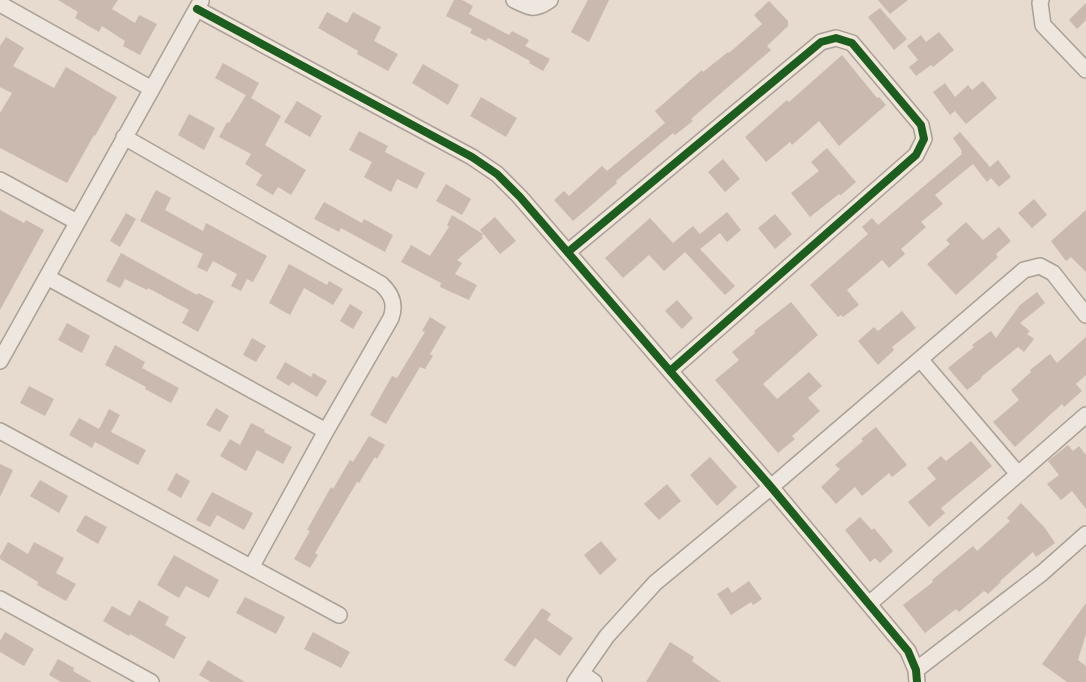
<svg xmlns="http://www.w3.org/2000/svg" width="1086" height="682" viewBox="0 0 1086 682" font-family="'Noto Serif',serif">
	<rect width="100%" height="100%" fill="#e6dbce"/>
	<path fill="#cab9ae" d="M58 0H118L112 9 135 23 139 15 157 24 140 55 123 46 125 41 102 26 99 32 75 18 78 12Z
		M454 0H462L473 6 469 14 509 35 512 31 529 40 525 46 550 59 543 71 529 63 530 61 488 38 486 41 470 33 472 29 446 16Z
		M588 0H609L589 42 571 32Z
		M878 0H908L890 14Z
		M769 1 788 21V26L767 46 771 50 691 119 693 121 675 135 673 133 616 181 617 183 573 221 554 200 564 191 569 196 602 166 607 171 665 123 655 111 702 70 703 72 728 52 729 53 762 24 754 15Z
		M1086 3V20L1077 29 1069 20Z
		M880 8 907 39 894 50 868 17Z
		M327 12 347 23 353 12 381 27 374 41 398 54 388 71 357 54 358 51 318 28Z
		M939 32 954 50 933 67 931 65 916 76 909 67 918 60 907 46 921 35 926 42Z
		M6 37 24 48 13 66 54 88 66 67 117 97 95 136 94 135 67 183 0 148V113L12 93 0 87V46Z
		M842 55 877 98 879 97 886 105 839 146 819 121 792 145 790 142 766 162 745 137 787 100 789 102Z
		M223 63 259 83 251 98 215 78Z
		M423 64 459 85 448 105 412 83Z
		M983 81 997 98 966 124 955 111 950 115 933 92 945 83 955 97 968 85 972 90Z
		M246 95 281 116 265 145 306 170 291 195 278 187 273 195 256 185 262 175 245 164 251 154 219 137 227 122 229 123Z
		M481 97 517 118 506 137 470 116Z
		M297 101 322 116 310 137 284 122Z
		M189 114 215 128 204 150 178 135Z
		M359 131 388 146 385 152 425 173 417 189 397 179 391 192 364 177 372 162 349 150Z
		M960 132 990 167 998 160 1011 177 999 187 991 178 987 182 973 164 935 195 943 204 921 222 926 227 901 249 905 254 889 268 882 260 847 290 859 305 843 317 841 315 838 317 810 285 868 234 862 227 872 218 878 225 962 154 961 152 962 151 953 138Z
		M827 148 856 182 841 195 839 194 810 217 791 193 819 171 811 162Z
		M723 159 740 179 725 192 708 172Z
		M446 184 471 199 462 215 436 201Z
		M156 190 171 198 165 210 203 231 206 223 267 256 253 282 247 279 241 291 231 286 237 274 213 261 207 272 197 267 203 254 140 221Z
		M1034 199 1047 215 1032 228 1018 213Z
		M324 202 362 223 364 219 393 235 385 252 341 228 339 232 314 219Z
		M0 210 24 223 26 220 44 230 0 310Z
		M1086 210V272L1071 257 1066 261 1051 241Z
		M727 212 741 230 727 242 720 233 700 249 735 286 725 295 685 252 664 271 649 255 623 278 605 258 650 218 673 243 693 226 700 234Z
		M126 213 136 219 120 247 110 241Z
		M775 214 792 234 775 249 758 228Z
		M452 215 483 234 482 236 483 238 457 260 462 263 455 274 477 285 469 300 440 287 441 283 401 262 411 245 430 256 449 227 447 225Z
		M495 217 516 241 500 254 480 230Z
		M966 222 983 240 999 227 1011 241 996 254 998 257 956 295 927 264 950 244 946 240Z
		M121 253 197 295 198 293 214 301 198 332 182 323 189 310 148 288 147 290 125 279 120 288 106 281Z
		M289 264 327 285 329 281 343 289 333 305 304 288 290 315 269 303Z
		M1037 292 1045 303 1020 323 1030 331 1027 334 1034 339 1024 352 1018 347 981 377 982 378 967 390 948 368 974 347 972 345 991 331 996 338 1020 305Z
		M677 300 693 318 682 329 665 311Z
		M791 302 818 335 763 384 777 399 809 372 822 386 808 398 820 411 792 436 795 439 778 453 715 380 739 360 732 352 755 333 754 331Z
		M350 304 363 312 353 329 340 321Z
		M902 311 916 328 892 347 894 350 878 365 858 341 874 327 878 331Z
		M430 317 446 327 430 354 433 356 425 369 420 367 386 424 370 415 392 376 397 378 425 332 422 331Z
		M67 323 90 336 82 353 58 340Z
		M1086 337V375L1076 384 1082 391 1064 407 1062 404 1015 447 993 422 1019 400 1011 390 1031 372 1030 370 1050 354 1057 363Z
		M252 338 266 346 256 362 243 355Z
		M115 345 145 362 142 368 179 388 171 403 145 389 146 387 105 365Z
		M285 362 311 377 313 373 327 381 317 397 292 382 289 386 276 378Z
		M29 386 54 399 45 416 20 403Z
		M216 408 229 416 220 432 206 425Z
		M109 409 120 415 111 432 146 450 138 465 95 442 92 448 69 435 79 418 99 429Z
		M251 423 265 430 264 432 292 447 283 464 257 450 246 471 220 456 230 439 240 445Z
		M876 427 907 465 892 477 889 473 862 496 855 487 836 504 821 487 840 469 835 465 863 441 861 439Z
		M369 436 385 445 377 459 375 457 359 483 357 482 315 553 318 555 310 568 294 559 310 531 307 530 331 487 333 489 350 460 353 462Z
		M971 441 992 466 941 508 945 513 929 527 908 502 936 479 927 468 941 456 946 461Z
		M1068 445 1073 451 1079 446 1086 455V509L1072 491 1061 500 1047 484 1059 475 1048 461Z
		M710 457 737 487 717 506 690 475Z
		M0 464 13 470 0 497Z
		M176 473 190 481 181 498 167 490Z
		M40 480 68 496 59 513 30 496Z
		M667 484 681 501 659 520 644 504Z
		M212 492 253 513 244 530 217 515 210 527 196 520Z
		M1021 503 1045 528 1055 543 1036 557 1033 552 1000 581 1001 582 988 594 984 591 959 612 956 609 925 633 903 605 933 582 932 580 973 546 977 551 1010 521 1007 518Z
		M85 515 107 527 98 544 76 531Z
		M860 517 872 530 874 528 893 551 880 563 875 558 870 562 845 530Z
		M601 541 617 560 600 575 584 555Z
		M8 542 28 554 34 542 64 558 56 573 76 584 66 601 37 585 38 582 0 559V556Z
		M174 555 219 580 209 598 186 586 179 598 157 585Z
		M749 581 762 599 753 605 751 602 731 615 717 594 728 587 732 593Z
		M245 597 285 617 276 634 236 613Z
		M139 600 169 617 165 625 186 637 174 659 130 634 129 636 103 621 112 606 130 616Z
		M1086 603V634L1078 660 1086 666V682H1067L1042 664Z
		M542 608 551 614 547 620 573 638 560 656 535 638 515 667 504 660Z
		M5 632 34 649 24 666 0 652V641Z
		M313 632 350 652 341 668 304 649Z
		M670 642 694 657 692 661 721 682H646Z
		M58 659 74 668 73 671 92 682H61L49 675Z
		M208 660 245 682H211L199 675Z"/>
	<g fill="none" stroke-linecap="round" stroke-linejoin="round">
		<defs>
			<path id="minor" d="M514 0C530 8 535 11 550 0
				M1041 0 1040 3 1043 25 1086 70
				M0 4 152 89
				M197 9 472 157 497 174 520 197 670 371 771 487 908 651 916 670 917 682
				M124 137 381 284C392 294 396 304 391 318L326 431 252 566
				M0 180 77 222
				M568 252 821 42 836 38 852 43 921 125 924 139 916 155 670 371
				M47 277 326 431
				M920 359 1018 474
				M0 361 201 1
				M0 431 339 615
				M0 599 151 682
				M869 604 1086 415
				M916 670 1042 573 1086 534
				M581 673 594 682
				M575 682 607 636 655 583 771 487 1024 270 1040 266 1053 273 1086 315"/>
		</defs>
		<use href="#minor" stroke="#aba096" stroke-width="18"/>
		<use href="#minor" stroke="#eee7df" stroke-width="15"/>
		<defs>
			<path id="cycleway" d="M197 9 472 157 497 174 520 197 670 371 771 487 908 651 916 670 917 682
				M568 252 821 42 836 38 852 43 921 125 924 139 916 155 670 371"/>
		</defs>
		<use href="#cycleway" stroke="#f7e7d3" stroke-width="11"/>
		<use href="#cycleway" stroke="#1b5e20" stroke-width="8"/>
	</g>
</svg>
